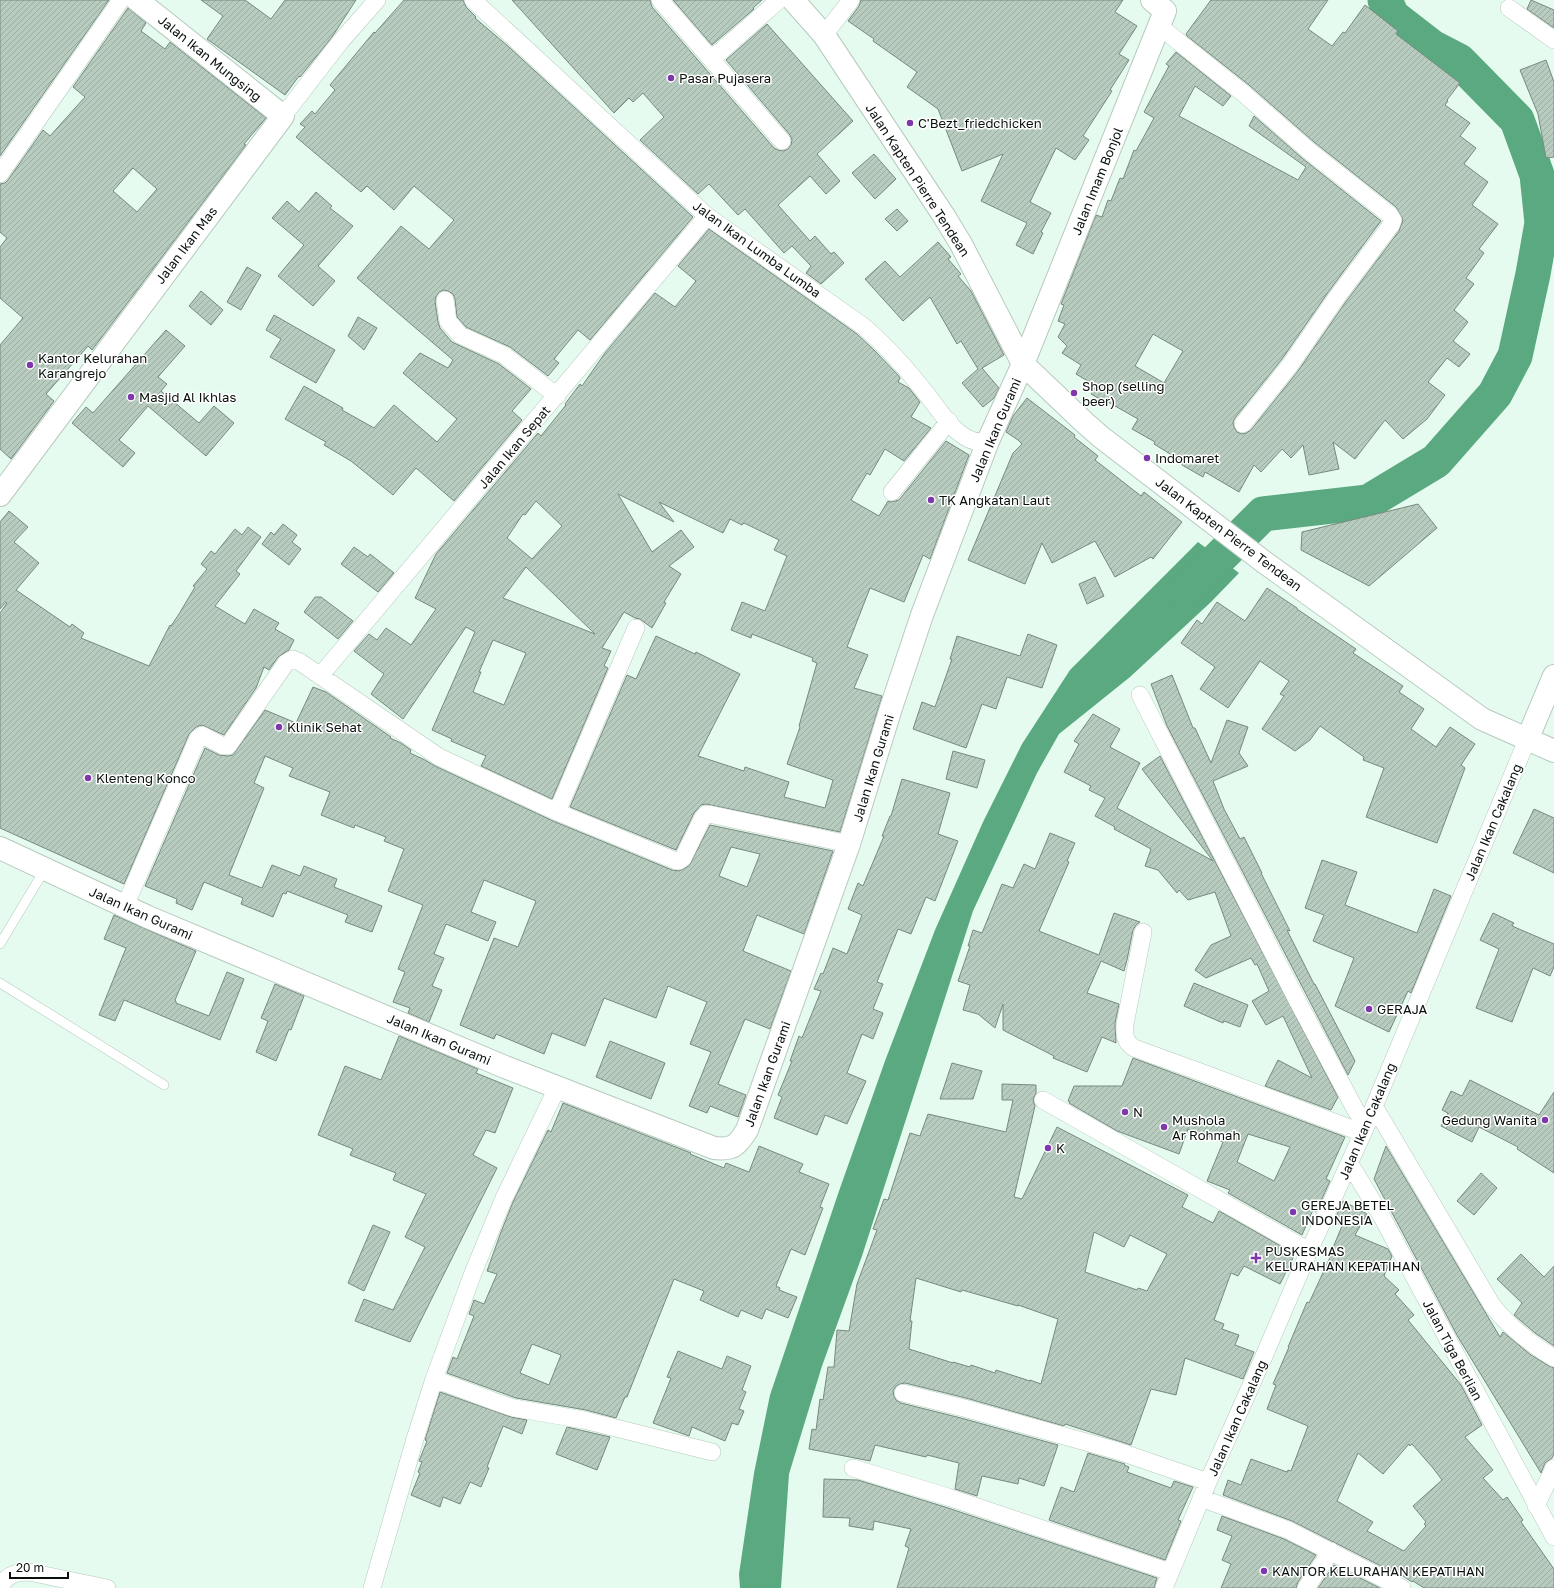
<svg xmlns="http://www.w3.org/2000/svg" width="1554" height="1588" viewBox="0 0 1554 1588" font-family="'Golos Text',sans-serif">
	<defs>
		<pattern id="building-hatch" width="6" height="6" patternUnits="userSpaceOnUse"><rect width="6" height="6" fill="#b7cbbf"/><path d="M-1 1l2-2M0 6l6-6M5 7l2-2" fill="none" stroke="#9cada3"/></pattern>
	</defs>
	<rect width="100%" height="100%" fill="#e6fbef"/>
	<path fill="#5aa981" d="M1198 542 1239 573 1211 602 1130 677 1059 734 1037 773 973 911 862 1256 822 1366 789 1474 781 1588H740L739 1574 754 1473 770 1395 839 1191 885 1061 935 930 983 822 1022 744 1070 670Z"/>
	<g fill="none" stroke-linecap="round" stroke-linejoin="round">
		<path stroke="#5aa981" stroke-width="35" d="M1185 592 1263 514 1368 502 1436 461 1495 394 1515 356 1533 274 1542 223 1537 175 1517 120 1459 61 1432 47 1392 16 1385 0"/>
	</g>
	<path fill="url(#building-hatch)" stroke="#788a7f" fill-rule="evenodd" d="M0 0H109L0 156Z
		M201 0H245L271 19 285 0H356L332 37 300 77 299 76 285 95 207 39 223 16Z
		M404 0H463L466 7 476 17 475 18 509 47 693 217 590 340 578 330 554 359 559 363 548 376 510 347 466 327 457 317 455 299 453 294 448 291 444 290 439 292 436 297 435 301 438 322 440 328 452 342 499 364 531 389 512 411 522 420 454 501 416 468 393 495 351 461 324 445 326 442 285 419 304 386 343 408 342 410 374 428 394 405 437 442 457 419 403 373 420 353 448 368 453 360 357 278 401 226 429 249 454 220 414 186 394 210 367 186 361 192 296 137 305 127 300 124 312 111 315 114 335 90 330 85 374 32 375 33Z
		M512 0H650L652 7 774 148 778 150 783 151 788 149 791 145 792 140 790 135 726 60 767 24 853 121 817 154 840 181 826 194 810 176 778 205 810 241 815 236 831 254 834 252 844 263 821 284 806 273 811 266 792 246 784 253 745 209 738 215 709 184 698 194 640 140 664 117 643 93 633 102 629 98 614 113Z
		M673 0H762L753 8 754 9 712 45Z
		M861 0H1123L1115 12 1137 26 1119 54 1129 60 1110 90 1112 91 1083 136 1089 140 1075 160 1056 148 1030 202 1051 213 1041 232 1043 233 1033 254 1016 245 1027 223 981 201 1003 154 962 171 938 109 907 87 917 72 873 41 874 39 848 21 859 6Z
		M1211 0H1328L1308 29 1332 46 1343 32 1345 33 1365 5 1398 31 1396 34 1460 83 1447 100 1448 101 1445 105 1470 123 1460 136 1476 148 1464 164 1488 182 1472 205 1498 224 1479 249 1484 253 1466 278 1474 284 1454 310 1468 322 1453 341 1470 354 1459 367 1447 358 1428 382 1445 395 1427 419 1403 439 1385 420 1355 459 1333 442 1339 469 1309 475 1303 445 1291 458 1282 449 1261 472 1254 465 1239 492 1205 472 1203 477 1182 465 1183 462 1154 444 1155 442 1132 429 1138 419 1108 402 1107 403 1091 394 1096 386 1076 374 1081 365 1062 353 1067 346 1058 337 1065 324 1058 321 1064 305 1061 304 1096 215 1102 217 1108 200 1111 201 1120 178 1123 179 1134 150 1136 151 1154 118 1144 112 1169 66 1166 64 1176 52 1231 96 1223 106 1195 86 1179 116 1298 180 1306 167 1249 126 1254 116 1302 158 1381 221 1329 291 1282 359 1235 418 1233 422 1234 427 1237 432 1242 434 1246 433 1251 430 1298 371 1345 303 1399 231 1403 220 1396 207 1314 142 1249 85 1187 36 1186 34ZM1153 334 1183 351 1164 383 1135 366Z
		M1531 0 1554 10V28L1527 9Z
		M128 8 146 23 141 31 165 49 170 42 266 118 244 144 246 145 95 346 92 350 88 346 46 394 54 401 11 459 0 449V345L23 318 0 298V247L7 238 0 232V184L5 183 8 180 43 130 50 136 85 97 73 87ZM133 168 157 189 137 212 113 191Z
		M1546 60 1554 82V157L1546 158 1538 114 1520 70Z
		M874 154 896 179 875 199 852 173Z
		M316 192 332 206 330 208 353 226 318 266 335 281 313 306 278 276 304 245 272 218 287 201 299 212Z
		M897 209 908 221 897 231 885 219Z
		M709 229 857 334 874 350 898 375 900 378 898 382 909 388 920 402 911 417 931 428 904 461 885 449 870 475 867 473 851 500 879 516 888 501 891 502 899 500 946 441 969 455 930 559 923 555 904 602 870 588 847 647 868 655 854 688 882 696 840 832 706 804 701 805 694 813 676 850 570 807 627 675 636 679 656 636 695 654 696 652 740 674 698 756 744 771 745 767 789 782 784 797 825 808 833 780 787 764 800 727 799 726 817 663 812 661 813 658 752 634 751 638 731 630 742 602 765 611 787 556 774 550 779 540 744 523 742 525 730 519 723 533 659 502 674 522 618 494 652 552 681 530 694 547 669 566 681 574 664 602 666 603 652 628 640 619 635 618 624 612 602 648 611 651 604 666 608 668 552 799 481 766 486 756 451 741 452 739 432 730 475 632 466 627 403 719 371 694 384 674 354 651 369 634 377 640 386 628 411 645 436 609 415 598 436 554 538 433 541 436 566 405 565 404 580 384 582 386 605 353 655 293 675 307 696 281 678 266ZM536 501 562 526 532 559 507 538 523 514 525 515ZM526 567 595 634 503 598ZM493 640 526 653 504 705 473 692 481 672H479Z
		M938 242 951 257 948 259 961 274 958 276 971 291 1004 355 982 368 999 388 994 398 983 407 962 383 978 369 961 341 957 344 930 297 903 321 865 279 885 261 900 277Z
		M247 267 261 275 241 310 227 302Z
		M201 291 223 310 211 325 189 306Z
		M274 315 335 350 316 383 270 357 281 339 266 330Z
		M358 317 377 328 364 350 348 336Z
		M166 330 185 346 158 377 167 384 161 391 199 423 214 406 234 423 206 456 148 406 119 440 135 453 123 467 72 423 86 407 93 413Z
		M1027 398 1075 435 1074 437 1098 456 1095 460 1141 496 1144 492 1182 522 1153 559 1151 557 1115 577 1095 541 1052 563 1042 543 1025 584 968 560 1013 453 1022 444 1018 440 1006 432 1013 416Z
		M1418 504 1437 528 1369 586 1301 550 1302 532Z
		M9 511 28 527 14 542 39 563 16 590 70 627 72 624 84 633 81 638 149 666 170 625 171 626 179 614 195 587 193 586 207 569 201 564 211 551 215 554 235 529 242 535 248 527 261 537 236 571 240 574 215 606 245 624 254 609 279 623 275 629 294 640 289 650 278 657 269 670 264 667 256 688 224 735 202 725 196 727 189 734 124 884 0 828V613L7 603 6 602 0 609V522Z
		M283 524 297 535 292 542 301 549 289 565 262 544 271 532 274 535Z
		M354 547 368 557 370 554 394 573 378 592 341 564Z
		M1095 577 1104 596 1087 604 1079 584Z
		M1267 588 1297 608V609L1356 649 1353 653 1403 686 1399 692 1424 709 1411 729 1436 747 1450 727 1475 744 1461 765 1465 768 1437 843 1366 817 1384 768 1363 760 1364 757 1320 726 1310 740 1295 751 1262 729 1284 696 1280 694 1289 681 1260 661 1228 708 1200 689 1215 667 1181 643 1197 620 1202 624 1217 602 1245 621Z
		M315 597H321L353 621 338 639 304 612Z
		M1028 634 1057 645 1042 688 1007 677 996 709 982 704 966 748 913 729 922 702 935 707 952 659H950L957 636 1020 656Z
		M1172 675 1193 728H1195L1211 763 1227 720 1248 727 1239 753 1248 766 1213 781 1224 809 1240 839 1244 837 1262 873H1261L1290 931 1287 930 1314 984H1315L1355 1061 1348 1075 1167 726 1151 684Z
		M313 687 326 692 391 737 390 738 401 743 411 750 410 753 425 760 435 766 553 821 672 870 679 871 689 866 710 825 833 851 804 934 757 915 743 951 791 971 770 1029 745 1019 718 1084 746 1095 738 1117 710 1106 707 1113 689 1106 711 1052 690 1044 707 1002 668 986 656 1018 604 998 585 1046 552 1033 544 1054 496 1034 494 1039 460 1025 494 938 518 947 536 901 484 880 471 912 496 922 488 941 446 924 434 954 444 958 432 986 442 990 429 1022 408 1013 410 1008 393 1002 405 972 398 969 423 905 388 891 404 849 384 841 386 837 355 825 354 828 321 815 330 792 289 776 293 768 265 756 254 783 264 788 229 875 262 888 272 865 300 876 304 866 337 879 334 887 382 906 372 932 345 922 348 915 287 891 286 894 283 893 273 917 241 904 243 898 204 882 192 910 176 903 177 899 145 886 205 748 219 755 228 756 233 755 265 710 296 723ZM731 847 760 854 747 887 719 876Z
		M1093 714 1120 729 1110 747 1140 763 1117 808 1213 861 1142 769 1160 756 1338 1097 1331 1110 1265 1086 1278 1060 1312 1078 1283 1016 1266 1025 1252 1001 1269 991 1257 964 1255 965 1251 958 1206 978 1195 970 1211 945 1231 936 1215 892 1188 900 1179 890 1177 893 1158 870 1145 866 1151 849 1114 829 1115 827 1095 816 1105 798 1089 790 1091 786 1064 772 1079 744 1074 741Z
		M953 751 985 760 977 788 946 779Z
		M902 779 950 793 938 834 958 841 935 901 926 897 911 934 898 929 877 982 883 984 873 1009 883 1013 873 1039 862 1034 847 1073 866 1081 847 1124 825 1115 817 1135 774 1118 782 1097 778 1095 792 1061H790L799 1036 802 1038 821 991 814 989 821 973 823 974 833 948 847 954 862 915 848 909 858 883 863 886 884 836H882L890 816H891Z
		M1534 809 1554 818V873L1513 853Z
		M1050 833 1075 843 1067 861 1069 862 1039 931 1099 955 1114 913 1140 922 1136 925 1133 930 1127 960 1124 971 1101 961 1087 993 1119 1004 1115 1023 1116 1043 1102 1037 1087 1072 1053 1058 1054 1056 1003 1030V1004L995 1028 978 1014 963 1010 970 985 958 981 970 946H968L973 930 982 933 1002 884 1013 888 1024 864 1035 869Z
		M1322 860 1357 872 1345 905 1417 933 1434 889 1451 896 1411 993 1408 991 1389 1032 1335 1006 1354 958 1313 941 1324 915 1305 908Z
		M1493 913 1514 923 1512 926 1554 944V967L1550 976 1533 968 1512 1022 1476 1008 1499 949 1480 940Z
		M114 915 196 951 175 1000 176 1001V1003L209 1016 227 972 244 979 220 1040 124 1000 115 1021 99 1015 126 948 104 939Z
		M1194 983 1248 1005 1240 1027 1224 1021 1223 1023 1184 1006Z
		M275 984 304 996 291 1030 289 1029 276 1061 256 1052 268 1021 261 1018Z
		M399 1036 478 1069 476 1073 513 1088 495 1133 486 1130 473 1155 497 1168 410 1342 355 1321 364 1299 393 1310 425 1247 405 1237 426 1194 393 1180 396 1173 350 1155 353 1149 318 1135 345 1066 381 1080Z
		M610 1041 665 1063 651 1099 596 1077Z
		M1133 1058 1345 1137 1326 1179 1330 1181 1316 1212 1313 1210 1302 1235 1228 1193 1230 1190 1207 1181 1223 1142 1188 1129 1179 1154 1117 1131 1069 1103 1070 1102 1068 1101 1074 1086H1122ZM1248 1134 1290 1147 1274 1181 1237 1162Z
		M952 1063 982 1071 973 1099H940Z
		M1470 1080 1539 1115 1554 1092V1173L1517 1149 1518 1147 1479 1127 1472 1142 1441 1126 1448 1113 1442 1110 1451 1091 1462 1096Z
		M1002 1084 1036 1085V1093L1033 1100 1035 1106 1014 1197 1022 1199 1057 1127 1188 1195 1182 1207 1213 1223 1219 1211 1295 1254 1280 1284 1244 1266 1238 1276 1231 1273 1214 1320 1224 1324 1222 1329 1239 1335 1235 1345 1254 1352 1243 1379 1185 1358 1176 1395 1151 1389 1131 1445 1065 1424 1064 1426 966 1398 905 1383 900 1384 896 1386 893 1391 894 1396 896 1400 901 1403 961 1418 1058 1445 1044 1486 1019 1478 1018 1484 982 1476 977 1496 955 1489 959 1463 927 1455 926 1457 875 1445 870 1461 809 1449 812 1429 816 1430 820 1399 823 1400 828 1367H834L837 1330 849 1331 857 1284 877 1230 873 1229 884 1199 888 1200 910 1133 920 1136 928 1114 1006 1132 1013 1100H1002ZM1094 1232 1124 1247 1130 1235 1167 1254 1147 1291 1138 1288 1137 1290 1085 1272ZM916 1278 961 1292 962 1290 1018 1306V1305L1058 1319 1041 1384 1030 1380V1381L996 1370 995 1373 971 1365 970 1367 953 1362V1363L909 1349 912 1321H910Z
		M563 1103 691 1153 690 1154 724 1168 726 1163 749 1172 759 1146 803 1164 799 1172 829 1184 820 1207 823 1208 805 1255 791 1249 776 1286 780 1288 779 1290 797 1297 788 1318 766 1309 762 1319 741 1310 738 1317 700 1300 704 1291 674 1279 627 1397H625L616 1418 586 1410 516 1398 447 1373 453 1357 457 1359 474 1316 469 1314 474 1300 484 1304 497 1274 487 1271 501 1232 513 1202 548 1130 551 1132ZM532 1344 561 1355 549 1385 520 1373Z
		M1386 1146 1500 1337 1503 1332 1531 1355 1549 1366 1554 1368V1454L1552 1458 1545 1463 1541 1473 1458 1337 1374 1179Z
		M1481 1173 1497 1188 1474 1215 1457 1201Z
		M1343 1201 1367 1214 1355 1235 1388 1249 1392 1256 1384 1276 1399 1290 1395 1294 1414 1315 1408 1320 1461 1385 1482 1425 1465 1437 1493 1470 1483 1478 1503 1500 1507 1497 1523 1520 1521 1522 1554 1569V1588H1424L1413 1581 1412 1582 1394 1570 1393 1572 1292 1521 1223 1495 1228 1480 1241 1485 1251 1459 1287 1472 1288 1470 1291 1471 1308 1426 1267 1409 1276 1385 1273 1384 1289 1347H1288L1307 1302 1309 1303 1333 1251 1332 1250 1342 1226 1334 1221ZM1409 1444 1410 1446 1412 1444 1433 1468 1442 1480 1413 1506 1426 1522 1424 1524 1426 1526 1404 1551 1367 1531 1373 1522 1337 1501 1358 1453 1383 1474Z
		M373 1225 390 1232 364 1291 348 1283Z
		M1521 1254 1544 1277 1554 1266V1346L1535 1333 1514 1315 1522 1303 1497 1279Z
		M678 1351 722 1369 727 1356 751 1366 742 1390 746 1392 739 1409 744 1411 738 1425 732 1423 725 1441 692 1427 689 1436 653 1423 671 1378 667 1377Z
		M440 1392 511 1417 527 1420 522 1434 503 1426 487 1467 489 1468 481 1487 470 1482 460 1504 443 1497 440 1507 411 1495 420 1473 418 1472 422 1462 419 1461 427 1441 425 1440Z
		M567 1427 610 1437 597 1470 556 1454Z
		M1088 1453 1125 1464 1124 1465 1129 1467 1127 1472 1171 1488 1174 1481 1193 1487 1178 1520 1181 1521 1165 1560 1049 1520 1061 1487 1074 1492Z
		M824 1479 858 1480 945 1507 1157 1578 1154 1588H897L909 1548 905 1546 911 1529 874 1521 873 1530 849 1526 850 1518 823 1517Z
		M1222 1516 1284 1539 1316 1555 1298 1582 1296 1588H1221L1231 1564 1222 1560 1232 1536 1217 1530Z
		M1334 1565 1380 1588H1318Z"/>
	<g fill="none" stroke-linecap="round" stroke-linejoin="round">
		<defs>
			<path id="lane" d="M0 944 45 869
				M0 983 164 1085"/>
			<path id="street" d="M473 0 707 216 863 326C889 348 908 370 928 396 937 407 946 422 957 431 966 439 977 444 988 441
				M660 0 782 141
				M1509 8 1554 40
				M1159 26 1243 93 1308 150 1390 215 1393 220 1391 225 1337 297 1290 365 1243 424
				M824 35 851 0
				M712 59 779 0
				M283 116 341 41 377 0
				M0 174 121 0
				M445 300 448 321 460 335 504 355 557 396
				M892 492 949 421
				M320 676 707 216
				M1140 695 1297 1000 1355 1109 1366 1126
				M557 812 636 628
				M125 906 198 738 202 735 223 746H228L286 663 293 659 300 662 439 757 557 812 676 861H679L683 858 702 819 706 814H709L849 844
				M1143 932 1125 1024C1124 1035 1125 1042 1134 1048L1203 1073 1363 1133
				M1043 1100 1309 1251
				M1374 1106 1492 1305C1509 1327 1531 1344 1554 1358
				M1350 1164 1382 1217 1554 1537
				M434 1379 499 1403 514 1408 584 1420 712 1452
				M903 1393 964 1408 1118 1451 1208 1482
				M853 1468 948 1497 1170 1572
				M1201 1498 1288 1530 1402 1588
				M1536 1506 1554 1468
				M0 1588C5 1575 16 1572 29 1572L107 1588
				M372 1588 415 1439 434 1379 473 1273 504 1198 557 1088
				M1164 1588 1208 1482 1264 1356 1309 1251 1363 1133 1527 740
				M1306 1588 1331 1551"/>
			<path id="secondary" d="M793 0 824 35 944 216 961 244 1023 364 1085 423 1101 437 1264 562 1482 719 1554 751
				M0 495 283 116 137 0
				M1527 740 1554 676
				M0 848 148 917 505 1067 714 1148C733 1150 737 1146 747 1130L849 844 891 708 922 615 988 441 1023 364 1165 11 1152 0"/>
		</defs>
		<use href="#lane" stroke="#b6cabe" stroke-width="10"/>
		<use href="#street" stroke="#b6cabe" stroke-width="18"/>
		<use href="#secondary" stroke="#b6cabe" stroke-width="24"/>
		<use href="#lane" stroke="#fff" stroke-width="9"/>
		<use href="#street" stroke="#fff" stroke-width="17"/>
		<use href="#secondary" stroke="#fff" stroke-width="22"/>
	</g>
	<g fill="#7e38aa" stroke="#fff" stroke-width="1.5">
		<circle cx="671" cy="78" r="4"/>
		<circle cx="910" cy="123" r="4"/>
		<circle cx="30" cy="365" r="4"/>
		<circle cx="1074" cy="393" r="4"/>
		<circle cx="131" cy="397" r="4"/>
		<circle cx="1147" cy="458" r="4"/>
		<circle cx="931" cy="500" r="4"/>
		<circle cx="279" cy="727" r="4"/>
		<circle cx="88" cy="778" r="4"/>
		<circle cx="1369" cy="1009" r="4"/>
		<circle cx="1125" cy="1112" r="4"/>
		<circle cx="1545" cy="1120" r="4"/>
		<circle cx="1164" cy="1127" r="4"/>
		<circle cx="1048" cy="1148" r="4"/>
		<circle cx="1293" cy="1212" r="4"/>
		<path d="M1254 1252h4v4h4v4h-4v4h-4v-4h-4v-4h4z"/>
		<circle cx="1264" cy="1571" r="4"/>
	</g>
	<g text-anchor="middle" stroke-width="3" stroke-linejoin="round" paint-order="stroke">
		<g font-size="13" fill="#0a110d" stroke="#fff">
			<text transform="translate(210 58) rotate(39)" y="5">Jalan Ikan Mungsing</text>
			<text transform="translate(918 180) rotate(57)" y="5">Jalan Kapten Pierre Tendean</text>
			<text transform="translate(1097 181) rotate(-68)" y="5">Jalan Imam Bonjol</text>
			<text transform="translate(186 245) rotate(-53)" y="5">Jalan Ikan Mas</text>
			<text transform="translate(757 249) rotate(36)" y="5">Jalan Ikan Lumba Lumba</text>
			<text transform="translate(995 430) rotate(-67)" y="5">Jalan Ikan Gurami</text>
			<text transform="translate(514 447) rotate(-50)" y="5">Jalan Ikan Sepat</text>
			<text transform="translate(1229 534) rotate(37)" y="5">Jalan Kapten Pierre Tendean</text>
			<text transform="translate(873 768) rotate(-73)" y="5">Jalan Ikan Gurami</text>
			<text transform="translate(1493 822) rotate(-67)" y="5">Jalan Ikan Cakalang</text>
			<text transform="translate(141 913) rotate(24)" y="5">Jalan Ikan Gurami</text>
			<text transform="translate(439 1039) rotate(23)" y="5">Jalan Ikan Gurami</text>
			<text transform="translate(767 1074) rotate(-70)" y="5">Jalan Ikan Gurami</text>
			<text transform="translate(1367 1121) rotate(-67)" y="5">Jalan Ikan Cakalang</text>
			<text transform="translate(1453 1350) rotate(62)" y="5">Jalan Tiga Berlian</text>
			<text transform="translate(1237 1418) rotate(-66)" y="5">Jalan Ikan Cakalang</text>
		</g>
		<g font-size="13" fill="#0a110d" stroke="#fff" text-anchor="start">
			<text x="679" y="83">Pasar Pujasera</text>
			<text x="918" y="128">C'Bezt_friedchicken</text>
			<text x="38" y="363">Kantor Kelurahan<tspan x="38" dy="15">Karangrejo</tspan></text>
			<text x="1082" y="391">Shop (selling<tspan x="1082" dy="15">beer)</tspan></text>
			<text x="139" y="402">Masjid Al Ikhlas</text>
			<text x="1155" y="463">Indomaret</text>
			<text x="939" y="505">TK Angkatan Laut</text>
			<text x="287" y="732">Klinik Sehat</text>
			<text x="96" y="783">Klenteng Konco</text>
			<text x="1377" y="1014">GERAJA</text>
			<text x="1133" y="1117">N</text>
			<text x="1172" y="1125">Mushola<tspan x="1172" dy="15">Ar Rohmah</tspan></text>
			<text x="1537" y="1125" text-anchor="end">Gedung Wanita</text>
			<text x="1056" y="1153">K</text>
			<text x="1301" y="1210">GEREJA BETEL<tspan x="1301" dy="15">INDONESIA</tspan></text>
			<text x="1265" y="1256">PUSKESMAS<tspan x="1265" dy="15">KELURAHAN KEPATIHAN</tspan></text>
			<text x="1272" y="1576">KANTOR KELURAHAN KEPATIHAN</text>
		</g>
	</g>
	<path d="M10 1572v6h58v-6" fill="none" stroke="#0a110d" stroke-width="2"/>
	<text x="16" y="1572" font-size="12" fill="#0a110d" stroke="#ffffff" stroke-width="3" paint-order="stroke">20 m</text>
</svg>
